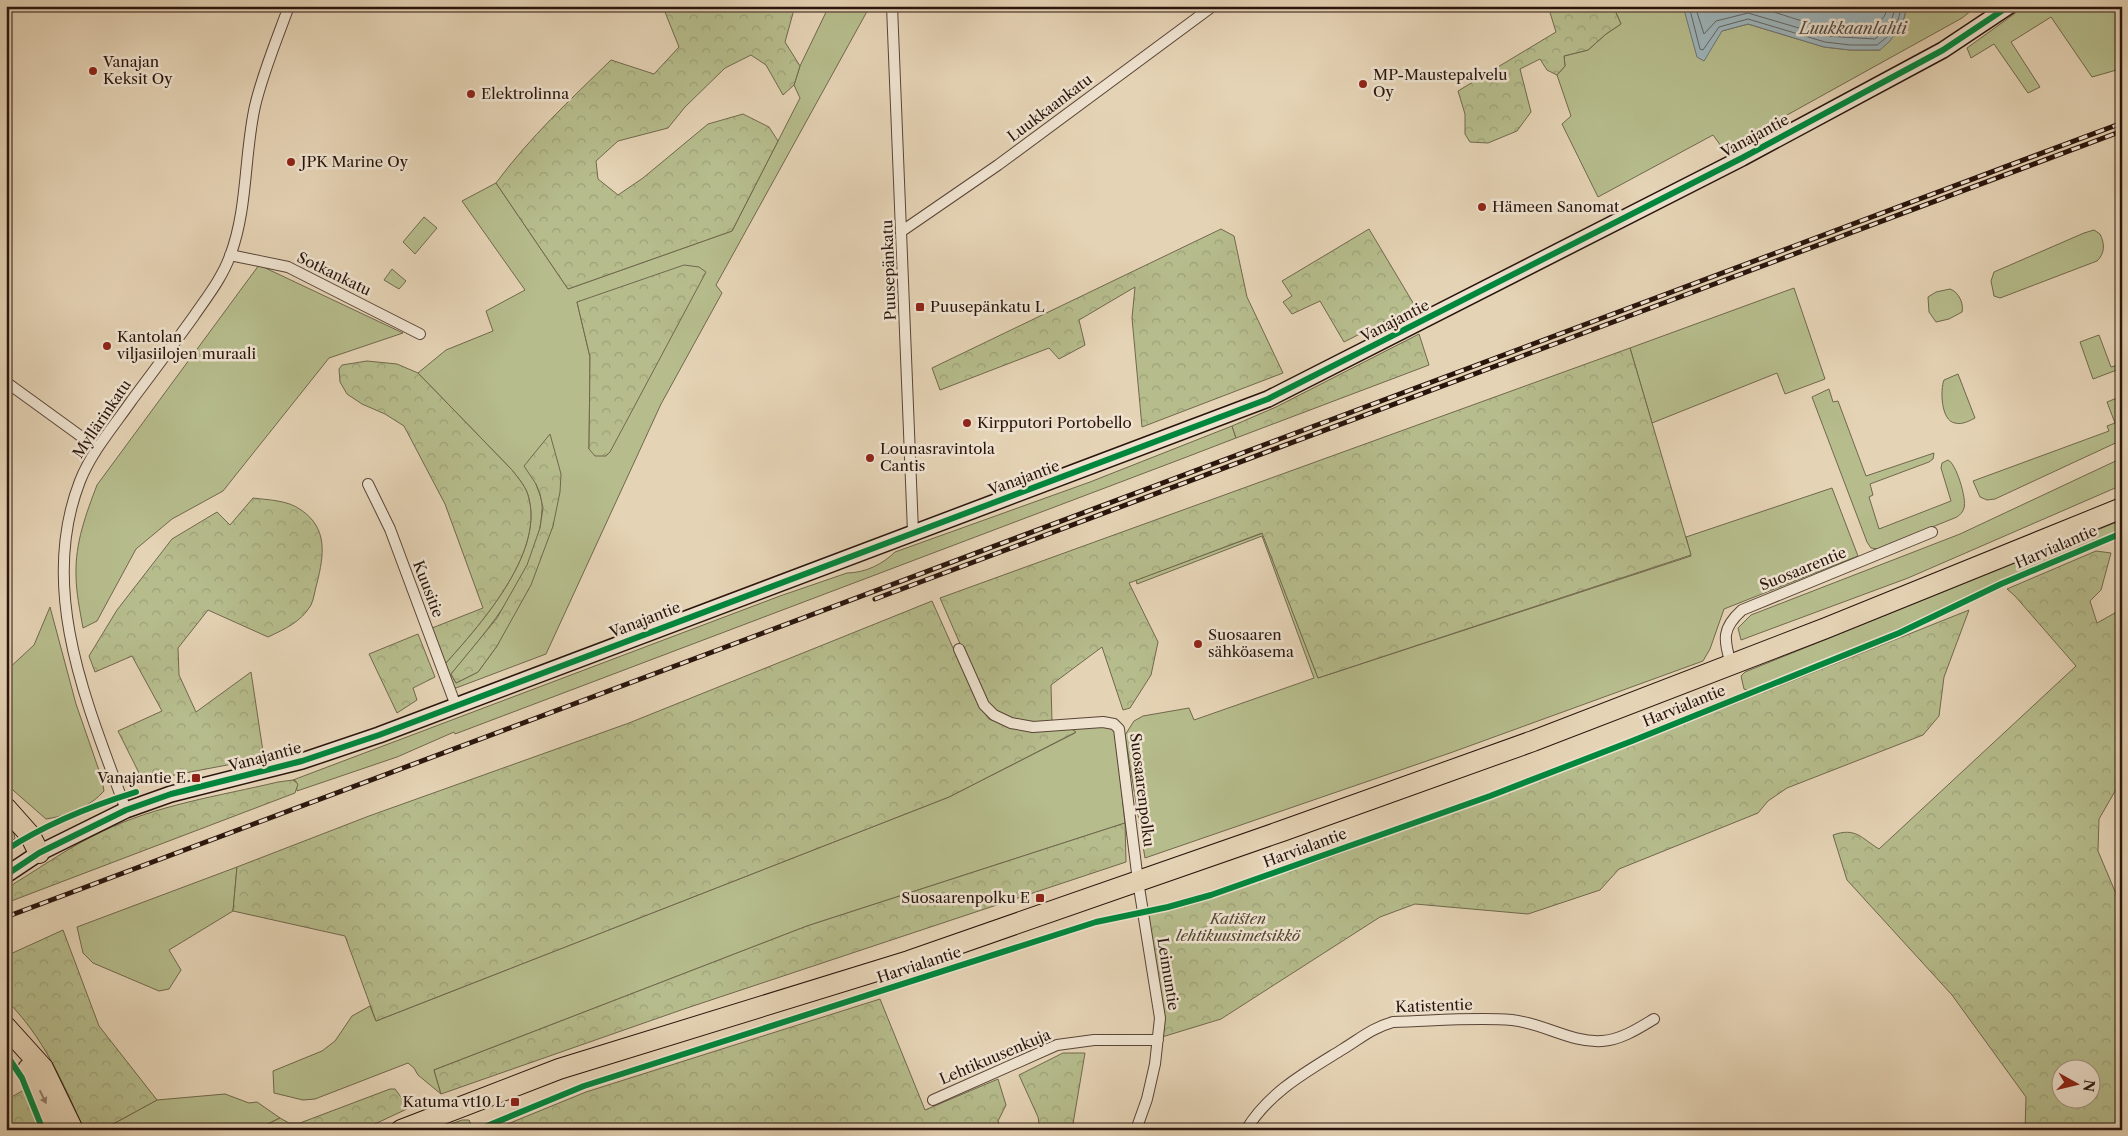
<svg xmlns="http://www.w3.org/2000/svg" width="2128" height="1136" viewBox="0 0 2128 1136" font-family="'Libre Caslon Text',serif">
	<defs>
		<pattern id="forest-crowns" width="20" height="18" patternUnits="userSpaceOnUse" patternTransform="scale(1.25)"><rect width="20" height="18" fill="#b6bc8c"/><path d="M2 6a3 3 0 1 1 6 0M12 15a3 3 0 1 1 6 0" fill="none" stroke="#9da178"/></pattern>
	</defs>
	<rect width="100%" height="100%" fill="#e5d3b5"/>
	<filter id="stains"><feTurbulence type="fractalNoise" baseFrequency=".004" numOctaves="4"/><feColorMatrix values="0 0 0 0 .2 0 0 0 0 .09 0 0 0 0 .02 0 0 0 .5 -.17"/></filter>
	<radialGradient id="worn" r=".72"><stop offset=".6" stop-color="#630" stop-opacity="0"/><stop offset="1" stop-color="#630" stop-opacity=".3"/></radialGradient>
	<path fill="#b6bc8c" stroke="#70684c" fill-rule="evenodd" d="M829 6H870L716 285 722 293 661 404 546 654 456 688 453 686 445 664C479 626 543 555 529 499 527 488 519 479 512 470L418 373 446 350 493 331 486 311 525 290 462 201 496 183 568 289 732 231 800 98 794 85 800 66ZM699 267 589 449 590 357 577 302ZM536 484 553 526 497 646 478 672 456 683 451 674C488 630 540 569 542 510 543 501 539 492 536 484Z
		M1613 6H1683L1687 16 1722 31 1748 24 1824 47 1850 50H1880L1903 22 1907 6H1977L1962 18 1724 150 1713 135 1598 197 1562 124 1571 116 1557 75 1565 66 1564 56 1588 50 1606 34 1621 24Z
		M2025 6H2122V71L2120 69 2092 77 2051 17 2011 42 2040 87 2028 93 1994 44 1971 58 1967 48Z
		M424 217 437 228 415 254 403 242Z
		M2094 230 2100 234C2105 244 2105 253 2097 261L2008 295 2000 298 1994 296 1991 281 1994 272 2084 233Z
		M259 265 403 333 329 358 223 491 172 519 136 549 97 621 83 628C80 611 76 592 76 575 75 543 86 514 97 485Z
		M392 269 406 281 399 289 384 280Z
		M1794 288 1825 379 1785 394 1777 373 1652 423 1630 348Z
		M1950 289C1959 292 1964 304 1962 312L1949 319 1936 322 1929 312 1928 297 1936 292Z
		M2099 335 2111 367 2122 364V368L2093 379 2080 342Z
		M1958 374 1975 418C1969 421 1962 425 1955 423 1941 421 1940 390 1944 380Z
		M1829 389 1833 402 1838 401 1866 476 1934 453 1933 459 1929 462 1870 484 1873 495 1869 497 1879 529 1951 501 1941 468 1942 463 1948 460C1956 463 1967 499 1964 508 1962 514 1958 517 1952 519L1878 549 1871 548 1867 542 1812 397Z
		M2122 396V440L1995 499 1987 500 1980 497 1973 481 2109 431 2107 426 2115 423 2107 402Z
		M1232 426 1236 438 1184 458 455 734 454 732 397 757 297 791 296 781 293 780 780 596 847 573C865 573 883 564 895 552L1090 482Z
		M2122 458V485L1908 578 1741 640 1738 628 1751 615 1960 534Z
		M1832 488 1858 556 1724 609 1710 649 1703 661 1450 753 1145 858 1125 735 1134 721 1143 716 1189 708 1194 720 1314 678 1262 536 1137 584 1136 580 1263 533 1318 678 1691 556 1686 537Z
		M2122 520V530L2008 578 1896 630 1750 691 1744 689 1741 676 1745 672Z
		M50 607 76 704 102 779 104 791C90 807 67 816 46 819L6 784V671L34 645Z
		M1109 727 1115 731 1125 823 807 926 434 1070 441 1094 418 1075 414 1068 408 1063 315 1099 303 1100 274 1093 273 1071 322 1051 335 1041 352 1016 370 1006 376 1021 949 797 1075 733 1070 728Z
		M6 823 14 833 15 839 6 844Z
		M237 867 233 911 169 950 181 970 169 989 159 991 93 963 83 953 77 927Z
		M225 1094 249 1103 257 1102 280 1118 255 1130H102L157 1100Z
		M462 1120H469L471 1125V1129L435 1130Z"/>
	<path fill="url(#forest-crowns)" stroke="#70684c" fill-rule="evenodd" d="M673 6H795L785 42 800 66 794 85 783 95 766 65 751 55 725 68 685 107 668 128 618 141 596 161 598 179 618 195 643 178 708 124 743 114 769 127 778 141 732 231 568 289 496 183C530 137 570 100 611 60L654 74 679 47 665 12Z
		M1548 6H1613L1621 24 1606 34 1588 50 1564 56 1565 66 1557 75 1547 70 1540 59 1520 69 1531 112 1517 131 1488 143 1470 142 1465 134V114L1458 91 1556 32Z
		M1221 229 1234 236 1247 297 1283 373 1142 427 1132 318 1135 287 1079 320 1085 345 1059 359 1049 348 940 390 932 368Z
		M1369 229 1415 306 1344 342 1320 301 1292 314 1283 302 1292 296 1282 281Z
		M684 265 699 267 706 272 610 452 606 456H595L589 449 590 357 577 302Z
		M1419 334 1429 365 1236 438 1232 426 1276 407Z
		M1630 348 1691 555 1318 678 1262 533 1129 583 1158 642 1151 675 1130 708 1123 710 1102 647 1051 685 1052 722 1033 724 996 714 986 703 940 598Z
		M367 361 397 364 418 373 512 470C519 479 527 488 529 499 543 555 479 626 445 664L432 628 483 608 445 504 404 426 385 414 362 404 347 394 340 382 339 369 342 365Z
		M550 434 561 474 560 492 553 526 531 585 497 646 478 672 456 683 451 674 497 618 527 565 540 528 543 508 540 494 536 484 524 466Z
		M253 498C268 500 288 500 301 510 328 528 324 555 317 583 315 589 314 599 311 605 301 622 285 629 268 637L208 610 178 648 179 675 196 712 251 672 264 758 143 781 118 731 162 711 132 656 95 672 89 656 117 610 172 539 217 512 230 525Z
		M2096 551 2111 553 2101 590 2090 601 2097 623 2122 609V779L2099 819 2098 851 2122 908V1130H2025L2026 1097 1952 995 1847 880 1833 835C1856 827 1861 838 1879 849L2076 666 2015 596 2007 589ZM2060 1068H2090V1098H2060Z
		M932 601 979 706 989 719 1011 727 1070 728 1076 732 949 797 376 1021 345 936 233 911 237 867 369 816 629 723Z
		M1969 610 1944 677 1939 716 1923 735 1787 788 1768 801 1758 813 1619 869 1600 890 1528 914 1415 904 1380 917 1221 1019 1162 1037 1147 915 1169 910 1325 859 1632 745Z
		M418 634 435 677 413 688 417 700 397 713 369 654Z
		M293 780 298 784 295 793 6 903V890L15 883C43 866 71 846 101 832 156 805 219 796 278 782Z
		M1125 823 1126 862 684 1009 441 1094 434 1070 807 926Z
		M63 930 99 1026 157 1100 102 1130H84C64 1084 43 1036 6 1000V956Z
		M880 999 925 1110 998 1079 1006 1105 998 1121 1001 1130H493L586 1092Z
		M1063 1053H1085L1072 1130H1040L1038 1117 1019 1075Z
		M390 1089H395L409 1108 362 1130H255L280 1118 289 1123H300Z
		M24 1090 40 1130H6V1100Z"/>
	<path fill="#9cb4ba" stroke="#6e7475" d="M1683 6H1907L1903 22 1890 41 1880 50H1850L1824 47 1748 24 1722 31 1704 61 1697 57Z"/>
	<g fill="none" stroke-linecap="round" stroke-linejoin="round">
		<path stroke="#636464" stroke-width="1" d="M1689 6 1700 49 1703 50 1719 27 1748 19 1825 42 1850 45H1877L1887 37 1898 20 1902 6
			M1695 6 1704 34 1716 21 1748 13 1826 36 1875 39 1882 33 1892 18 1896 6
			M1754 6C1794 17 1831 35 1873 31L1885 15 1888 6"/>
		<defs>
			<path id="street" d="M892 6 913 532
				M902 231 998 165 1213 6
				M230 255 288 267 420 334
				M6 382 97 448
				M368 484 390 529 456 706
				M959 649 984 705 994 715 1011 723 1033 727 1103 722 1114 724 1119 729 1138 881 1160 1018 1155 1064 1147 1099 1136 1130
				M1731 665C1724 639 1721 629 1742 610L1932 532
				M126 810C88 706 37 591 80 481 92 451 114 426 132 400 153 372 174 344 194 316 207 297 222 278 230 256 248 209 244 155 255 106 263 72 277 39 289 6
				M933 1100 1057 1045 1094 1040H1158
				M1246 1130C1269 1092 1306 1072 1343 1049 1361 1038 1372 1028 1393 1022 1433 1021 1473 1017 1512 1020 1543 1023 1571 1043 1602 1041 1621 1040 1639 1028 1654 1019"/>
			<path id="secondary" d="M6 875 39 853 126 810 171 794 302 761 379 735 1268 399 1742 158 1943 50 2009 6"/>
			<path id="highway" d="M6 808 30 835 39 853
				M6 1027 43 1068 73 1130
				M28 1069 56 1123
				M401 1130 559 1069 909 961 1282 831 1533 741 1826 628 2122 508"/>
		</defs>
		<use href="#street" stroke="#594437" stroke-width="12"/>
		<use href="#secondary" stroke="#2a150d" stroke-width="18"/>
		<use href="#highway" stroke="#2a150d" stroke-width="22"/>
		<use href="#street" stroke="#eee2cf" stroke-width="10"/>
		<use href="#secondary" stroke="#eee2cf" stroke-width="15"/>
		<use href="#highway" stroke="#e5d3b5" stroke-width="20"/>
		<defs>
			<path id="rail" d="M875 599 2122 131
				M6 917 2122 123"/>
		</defs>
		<use href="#rail" stroke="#2a150d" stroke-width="5"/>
		<use href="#rail" stroke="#eee2cf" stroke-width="3" stroke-dasharray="9" stroke-linecap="butt"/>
		<defs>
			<path id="cycleway" d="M6 850C46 824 91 806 136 792
				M6 875 39 853 126 810 171 794 302 761 379 735 1268 399 1742 158 1943 50 2009 6
				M6 1054 22 1078 43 1130
				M477 1130 584 1086 1096 922 1168 907 1211 895 1490 796 1632 741 1899 633 2001 584 2122 533"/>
		</defs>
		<use href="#cycleway" stroke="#eee2cf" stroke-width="9"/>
		<use href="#cycleway" stroke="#00873e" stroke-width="6"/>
	</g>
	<defs><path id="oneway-solid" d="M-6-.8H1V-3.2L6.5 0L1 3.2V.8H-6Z" transform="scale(1.25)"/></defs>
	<use fill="#917e69" href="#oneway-solid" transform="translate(43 1097) rotate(64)"/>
	<g fill="#8f2418" stroke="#eee2cf" stroke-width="2">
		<circle cx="93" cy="71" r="5"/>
		<circle cx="1363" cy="84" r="5"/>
		<circle cx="471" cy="94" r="5"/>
		<circle cx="291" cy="162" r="5"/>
		<circle cx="1482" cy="207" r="5"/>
		<rect x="915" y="302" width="10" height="10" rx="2.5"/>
		<circle cx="107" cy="346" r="5"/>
		<circle cx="967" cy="423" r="5"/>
		<circle cx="870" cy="458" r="5"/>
		<circle cx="1198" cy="644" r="5"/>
		<rect x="191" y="773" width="10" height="10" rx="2.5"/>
		<rect x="1035" y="893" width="10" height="10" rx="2.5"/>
		<rect x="510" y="1097" width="10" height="10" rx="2.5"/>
	</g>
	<g text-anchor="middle" stroke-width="5" stroke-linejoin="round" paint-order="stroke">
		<g font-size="15" fill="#2a150d" stroke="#eee2cf" text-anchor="start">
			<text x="103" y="67">Vanajan<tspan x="103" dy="17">Keksit Oy</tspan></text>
			<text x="1373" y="80">MP-Maustepalvelu<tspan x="1373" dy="17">Oy</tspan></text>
			<text x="481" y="99">Elektrolinna</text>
			<text x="301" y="167">JPK Marine Oy</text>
			<text x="1492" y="212">Hämeen Sanomat</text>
			<text x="930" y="312">Puusepänkatu L</text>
			<text x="117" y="342">Kantolan<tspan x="117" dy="17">viljasiilojen muraali</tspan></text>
			<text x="977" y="428">Kirpputori Portobello</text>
			<text x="880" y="454">Lounasravintola<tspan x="880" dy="17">Cantis</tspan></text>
			<text x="1208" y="640">Suosaaren<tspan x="1208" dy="17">sähköasema</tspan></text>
			<text x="186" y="783" text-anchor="end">Vanajantie E</text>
			<text x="1030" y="903" text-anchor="end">Suosaarenpolku E</text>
			<text x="505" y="1107" text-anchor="end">Katuma vt10 L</text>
		</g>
		<g font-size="15" fill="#2a150d" stroke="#eee2cf">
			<text transform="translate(1050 108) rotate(-37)" y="5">Luukkaankatu</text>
			<text transform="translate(1755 136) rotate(-28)" y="5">Vanajantie</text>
			<text transform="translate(889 270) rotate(-92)" y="5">Puusepänkatu</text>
			<text transform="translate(334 274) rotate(26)" y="5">Sotkankatu</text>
			<text transform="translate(1395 321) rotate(-27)" y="5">Vanajantie</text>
			<text transform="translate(102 419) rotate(-56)" y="5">Myllärinkatu</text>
			<text transform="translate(1024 478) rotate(-20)" y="5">Vanajantie</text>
			<text transform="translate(2056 547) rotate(-23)" y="5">Harvialantie</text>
			<text transform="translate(1803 569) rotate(-22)" y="5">Suosaarentie</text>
			<text transform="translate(428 589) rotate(69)" y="5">Kuusitie</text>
			<text transform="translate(645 620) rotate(-21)" y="5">Vanajantie</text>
			<text transform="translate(1684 706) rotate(-22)" y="5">Harvialantie</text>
			<text transform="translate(265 757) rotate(-15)" y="5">Vanajantie</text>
			<text transform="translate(1142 790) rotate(83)" y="5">Suosaarenpolku</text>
			<text transform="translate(1305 848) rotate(-20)" y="5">Harvialantie</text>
			<text transform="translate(919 965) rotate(-18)" y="5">Harvialantie</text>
			<text transform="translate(1168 974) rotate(81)" y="5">Leimuntie</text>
			<text transform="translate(1434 1006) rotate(-2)" y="5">Katistentie</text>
			<text transform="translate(995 1057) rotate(-23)" y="5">Lehtikuusenkuja</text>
		</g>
		<g font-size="15" font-style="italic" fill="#544733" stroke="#eee2cf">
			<text x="1238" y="924">Katisten<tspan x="1238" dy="17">lehtikuusimetsikkö</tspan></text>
		</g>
		<g font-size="16" font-style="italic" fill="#524d4a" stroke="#eee2cf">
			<text x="1853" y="34">Luukkaanlahti</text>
		</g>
	</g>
	<rect width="2128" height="1136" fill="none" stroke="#e5d3b5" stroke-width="25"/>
	<rect x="8" y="8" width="2113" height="1121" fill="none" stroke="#2a150d" stroke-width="2.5"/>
	<rect x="12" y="12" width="2103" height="1111" fill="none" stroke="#2a150d"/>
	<g transform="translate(2076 1084) rotate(98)"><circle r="24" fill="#eee2cf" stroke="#a09081"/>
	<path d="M0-4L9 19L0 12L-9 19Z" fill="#8f2418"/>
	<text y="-8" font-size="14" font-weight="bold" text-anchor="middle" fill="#2a150d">N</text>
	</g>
	<rect width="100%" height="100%" filter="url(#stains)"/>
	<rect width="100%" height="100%" fill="url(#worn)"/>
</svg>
